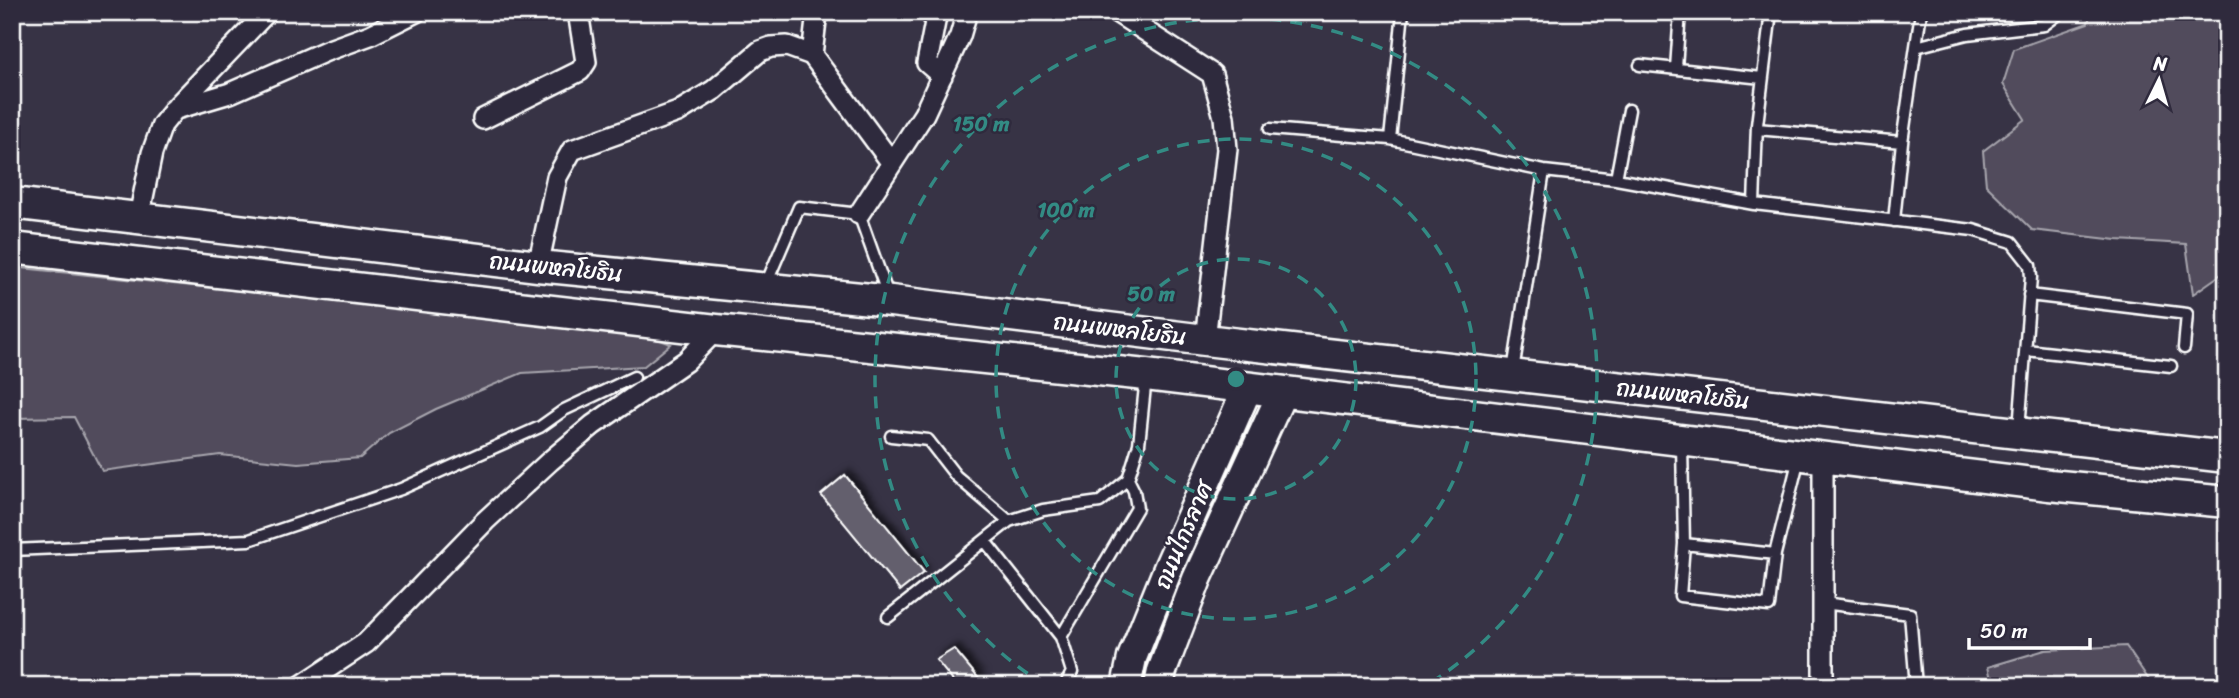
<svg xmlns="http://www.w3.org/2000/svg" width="2239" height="698" viewBox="0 0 2239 698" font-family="Sriracha,'Playpen Sans Thai',sans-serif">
	<defs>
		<filter id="shadow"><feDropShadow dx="4.5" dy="-4.5" stdDeviation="3.5" flood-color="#0009"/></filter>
	</defs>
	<rect width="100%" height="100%" fill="#373345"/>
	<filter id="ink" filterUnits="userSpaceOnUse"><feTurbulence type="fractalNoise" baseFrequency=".0143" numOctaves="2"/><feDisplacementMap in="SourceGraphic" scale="14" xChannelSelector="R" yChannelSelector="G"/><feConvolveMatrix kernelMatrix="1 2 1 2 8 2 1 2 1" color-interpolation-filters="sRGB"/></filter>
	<g filter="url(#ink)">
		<path fill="#514c5c" stroke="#a8a6ae" stroke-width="2" d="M2091 12H2227V270L2193 294 2186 244 2117 240 2032 230 1986 185 1983 151 2025 119 2003 84 2014 49 2088 23Z
			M12 267 642 333 671 344 644 366 522 373 436 409 389 433 360 458 298 463 220 455 102 471 74 417 12 418Z
			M2126 646 2153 686H1993L1988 667 2045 650Z"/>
		<path fill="#635f6d" stroke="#fff" stroke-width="2" filter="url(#shadow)" d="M845 475 924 572 900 591 821 495Z
			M954 649 980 680 972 686H957L936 660Z"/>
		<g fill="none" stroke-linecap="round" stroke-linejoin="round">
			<defs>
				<path id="lane" d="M1740 12 1771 16
					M1916 47 1967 34 2044 25 2061 12
					M1640 65 1762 78
					M1676 68 1680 12
					M1270 129 1390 139 1544 171 1616 179 1754 204 1973 230 2012 242 2030 265 2031 277 2019 429
					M1757 129 1902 142
					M1390 139 1403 12
					M1616 179 1629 110
					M1754 204 1757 125 1771 12
					M1894 221 1902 142 1921 12
					M766 284 799 207 859 214 889 298
					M2029 295 2187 314 2184 348
					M2026 350 2171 366
					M1513 371 1544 171
					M891 436 928 440 956 476 1009 521
					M1682 445 1684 544 1775 554 1799 458
					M985 541 1061 637
					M1684 544 1680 596 1769 606 1775 554
					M12 550 249 540 401 489 540 427 564 410 634 377
					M1823 603 1910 614 1916 686
					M888 617 1009 521 1043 510 1100 502 1128 479 1139 444 1146 377
					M1065 686 1072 672 1061 637 1137 508 1134 491 1128 479"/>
				<path id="street" d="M937 12 927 63 942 76
					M1116 12 1212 74 1224 117 1227 149 1205 340
					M812 55 817 12
					M173 110 230 93 326 51 370 35 416 12
					M483 119 580 71 586 62 578 12
					M859 214 924 114 960 36 967 12
					M139 217 152 153 162 125 178 105 267 12
					M538 266 557 177 572 150 678 112 714 90 760 51 771 47 787 46 812 55 891 162
					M301 686 366 643 485 521 550 461 593 425 686 361 716 330
					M1823 686V458"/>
				<path id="secondary" d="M1126 686 1132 658 1169 566 1248 387
					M1159 686 1162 671 1197 579 1283 391"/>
				<path id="primary" d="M12 203 538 266 891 301 1205 340 2227 457
					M12 248 716 330 1146 375 2049 485 2227 502"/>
			</defs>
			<use href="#lane" stroke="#fff" stroke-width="15"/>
			<use href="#street" stroke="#fff" stroke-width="24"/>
			<use href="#secondary" stroke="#fff" stroke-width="33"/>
			<use href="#primary" stroke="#fff" stroke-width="35"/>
			<use href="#lane" stroke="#2f2a3d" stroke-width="10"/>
			<use href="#street" stroke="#2f2a3d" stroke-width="19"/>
			<use href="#secondary" stroke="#2f2a3d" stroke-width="28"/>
			<use href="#primary" stroke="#2f2a3d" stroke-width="30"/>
		</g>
	</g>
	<g fill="none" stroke="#338b84" stroke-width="3.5" stroke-dasharray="12 9">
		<circle cx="1236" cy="379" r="120"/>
		<circle cx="1236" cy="379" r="240"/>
		<path d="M1045 685A361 361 0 1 1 1427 685"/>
	</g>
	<g text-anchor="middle" stroke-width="5" stroke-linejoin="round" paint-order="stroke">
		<g font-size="23" fill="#fff" stroke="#2f2a3d">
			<text transform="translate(556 267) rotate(6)" y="8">ถนนพหลโยธิน</text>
			<text transform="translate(1120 329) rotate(7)" y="8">ถนนพหลโยธิน</text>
			<text transform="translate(1683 394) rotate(6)" y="8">ถนนพหลโยธิน</text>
			<text transform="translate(1183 535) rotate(-67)" y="8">ถนนไกรลาศ</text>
		</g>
	</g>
	<circle cx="1236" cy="379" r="10" fill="#338b84" stroke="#2f2a3d" stroke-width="3.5"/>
	<g font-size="21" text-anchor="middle" font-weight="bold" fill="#338b84" stroke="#2f2a3d" stroke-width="5" stroke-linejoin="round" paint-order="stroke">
		<text x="981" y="131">150 m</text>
		<text x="1066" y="217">100 m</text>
		<text x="1151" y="301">50 m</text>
	</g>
	<rect width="2239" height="698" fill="none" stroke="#2f2a3d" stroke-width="42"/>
	<rect x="21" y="21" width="2197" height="656" fill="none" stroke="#fff" stroke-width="2.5" filter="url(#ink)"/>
	<g transform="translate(2159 80) rotate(5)" stroke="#2f2a3d" stroke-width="5" paint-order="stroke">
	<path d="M0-5L12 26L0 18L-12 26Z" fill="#ffffff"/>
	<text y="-10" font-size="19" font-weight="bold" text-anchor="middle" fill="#ffffff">N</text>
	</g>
	<path d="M1969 638v10h121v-10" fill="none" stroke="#ffffff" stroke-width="3.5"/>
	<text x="1980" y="638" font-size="21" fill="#ffffff" stroke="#2f2a3d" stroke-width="5" paint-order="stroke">50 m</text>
</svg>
